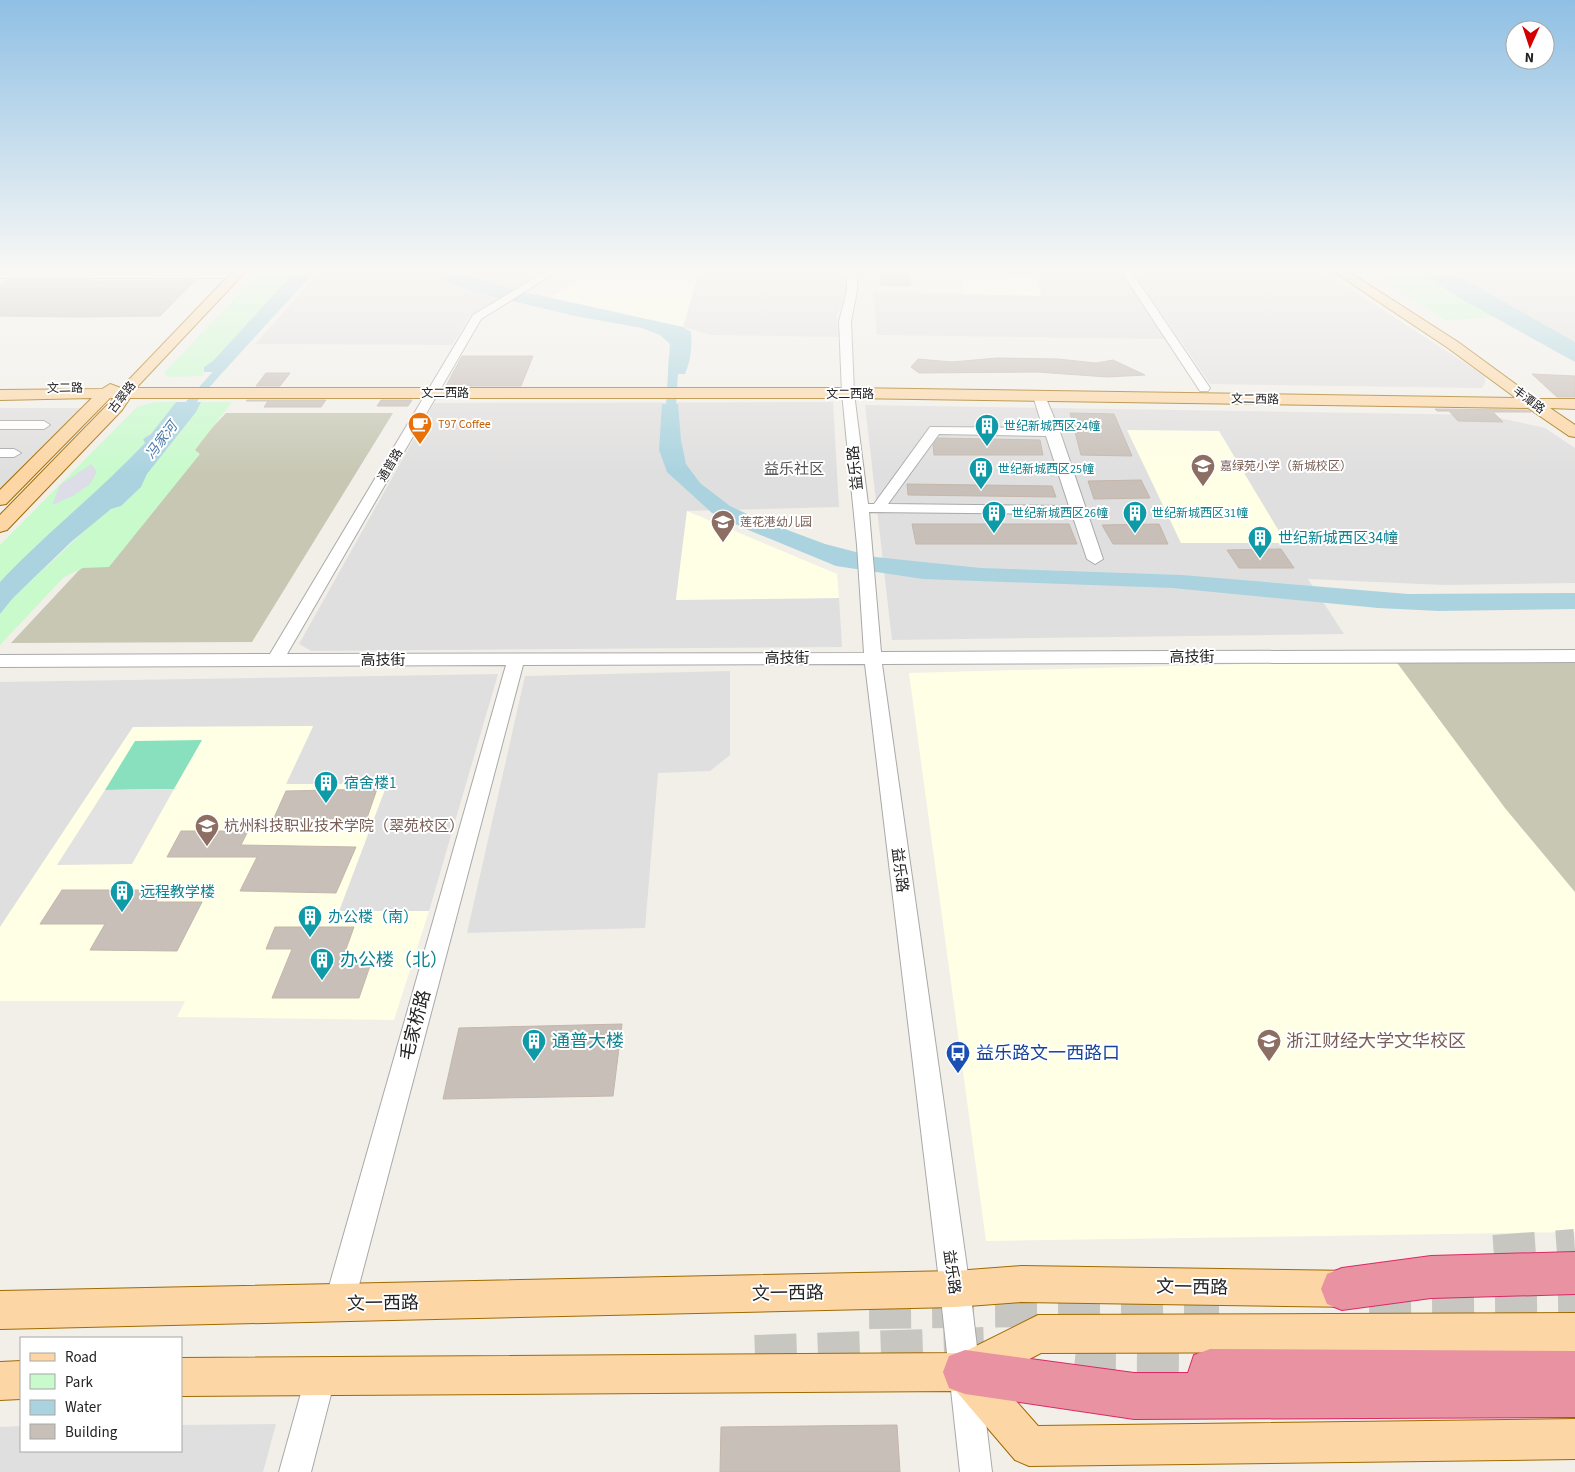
<svg xmlns="http://www.w3.org/2000/svg" width="1575" height="1472" viewBox="0 0 1575 1472" font-family="'Source Sans 3','Noto Sans SC',sans-serif">
	<rect width="100%" height="100%" fill="#f2efe9"/>
	<path fill="#e0dfdf" d="M323 268H416L501 298 470 316 452 345 255 344Z
		M442 268H551L514 290Z
		M700 268H847L849 273 847 289 837 316 838 337 711 335 683 327Z
		M989 268H1121L1166 339 877 335 873 292 964 294 959 273H990Z
		M1131 268H1318L1485 376V383L1482 388 1210 384Z
		M1440 268H1575V342L1526 315 1491 301Z
		M833 402 839 507 687 511 676 599 839 598 842 647 311 651 299 644 434 403Z
		M865 405 1486 415 1545 428 1575 448V583L1444 585 1308 579 1344 634 892 640Z
		M0 408H86L0 491Z
		M730 671V755L710 771 658 773 645 928 467 933 525 676Z
		M498 674 429 911H339L387 784H286L313 727H133L0 927V682Z
		M276 1424 263 1472H0V1427L21 1426V1451H181V1425Z"/>
	<path fill="#ffffe5" d="M564 268H700L683 327 551 297 582 279 556 273Z
		M959 273 1037 275 1041 296 964 294Z
		M1127 430 1219 431 1286 543H1181Z
		M687 511 837 574 839 598 676 600Z
		M1395 660 1505 808 1575 892V1232L986 1241 909 673Z
		M313 726 286 784H387L339 911H429L394 1020 177 1017 185 1001H0V927L133 727Z"/>
	<path fill="#c7c7b4" d="M226 413H393L252 642 11 643Z
		M1395 660H1575V892L1505 808Z"/>
	<path fill="#c8facc" d="M263 268H298L213 361 204 367 203 376 168 377 164 373Z
		M1365 268H1427L1500 316 1446 321Z
		M154 402H176L151 434 143 439 146 443C99 492 48 535 0 582V545L137 407Z
		M201 402H232L195 450 200 454 109 567 83 568 64 577 0 645V614L13 598 94 522 111 509 121 506 141 487 147 474 196 412Z"/>
	<path fill="#88e0be" d="M202 740 174 789 105 790 135 741Z"/>
	<path fill="#e2e2e2" d="M174 789 132 864 57 865 105 790Z"/>
	<path fill="#dddde8" d="M91 464 97 472 90 484 73 496 52 505 60 485Z"/>
	<path fill="#aad3df" d="M298 268H318L223 372H204V367L213 361Z
		M416 268H442L514 290 683 327 691 332C692 348 691 360 685 374H668L670 344 660 335 642 328 575 316 495 297 458 286Z
		M1413 268H1444L1575 342V362L1458 297Z
		M176 402H201L196 412 147 474 141 487 121 506 111 509 71 542 13 598 0 614V582C46 533 99 492 145 443L143 439 151 434Z
		M662 404H678L681 440 686 464 700 483 730 506 758 519 825 544 875 557 981 568 1182 575 1408 594 1575 593V609L1439 611 1378 608 1172 588 923 579 836 566 746 529 712 513 667 472 659 450Z"/>
	<g fill="none" stroke-linecap="round" stroke-linejoin="round">
		<path fill="#aad3df" fill-rule="evenodd" d="M674 352 679 355 675 424 670 427 665 424 669 355Z
			M227 356 235 358 181 420H173V416Z"/>
	</g>
	<path fill="#c7bfb8" stroke="#c4b6ab" d="M880 268H909L911 286 881 285Z
		M7 280H93L91 281 196 280 160 316 77 317 0 316V285Z
		M462 356H533L521 386H446Z
		M997 358 1058 359 1096 363 1113 360 1145 375 1107 377 1037 372 919 373 911 367 918 359 952 362Z
		M266 373H290L280 386H256Z
		M1532 374 1575 376V397H1557Z
		M247 400H326L321 407H264L268 401H246Z
		M381 400H412L408 406H377Z
		M1435 409 1527 410 1531 412H1493L1503 422 1458 421 1449 411H1437Z
		M1070 413 1114 414 1132 456 1081 455Z
		M938 438 1040 440 1043 455H934L933 445Z
		M1141 480 1150 498 1094 499 1088 481Z
		M907 484 1052 486 1056 497 908 495Z
		M912 524H1069L1077 544H916Z
		M1159 524 1168 544H1113L1102 525Z
		M1281 549 1294 568H1239L1227 550Z
		M377 789 367 818 273 820 286 791Z
		M181 831H248L241 845 356 847 336 893 240 891 257 857H167Z
		M62 890H162L156 902H202L177 951 90 950 105 924H40Z
		M275 927H354L341 963H371L359 998H272L292 949H266Z
		M622 1024 613 1096 443 1099 459 1028Z
		M897 1425 900 1472H720L721 1427Z"/>
	<g fill="none" stroke-linecap="round" stroke-linejoin="round">
		<path stroke="#c8c6c1" stroke-width="42" stroke-dasharray="42 21" stroke-linecap="butt" d="M1494 1256 1575 1250
			M1369 1302 1575 1299
			M869 1308 1219 1304
			M755 1356 984 1348
			M1074 1367 1099 1370 1210 1371"/>
		<defs>
			<path id="minor" d="M551 268H563L481 319 287 654 864 653 857 545 842 393 839 321 847 291V268H857V291L851 321 854 393 868 504H874L930 427 1043 428 1033 396 1039 392 1045 396 1060 432 1103 559 1095 564 1087 559 1072 514 869 512 881 652 1575 650V662L882 664 970 1289 992 1472H960L940 1289 865 664 523 665 354 1304 349 1314 339 1319 329 1314 324 1304 506 665 0 667V655L270 654 473 315ZM939 434 1046 436 1069 506 888 504Z
				M1119 268H1129L1210 388 1208 391H1200Z
				M0 272H224L229 275 224 278H0Z
				M0 421H44L50 425 44 429H0Z
				M0 449H14L21 453 14 457H0Z
				M321 1360 332 1364 336 1375 311 1472H279L306 1375 310 1364Z"/>
			<path id="major" d="M236 268H249L136 388H848L1516 398 1448 348 1328 268H1343L1458 342 1536 399H1575V409L1550 408 1575 425V437L1569 436 1528 408 848 398H130L122 410 7 530 0 532V515L114 398H110L6 504 0 505V490L92 398 0 400V390L102 389 110 384 121 388Z
				M1021 1266 1353 1271 1366 1276 1371 1289 1366 1302 1353 1307 1021 1302 955 1307 0 1329V1291L955 1271Z
				M1575 1313V1351L1041 1353 995 1377 1038 1426 1575 1419V1459L1029 1466 1015 1460 956 1391 181 1396V1358L962 1353 1038 1315Z
				M21 1361V1399L0 1400V1362Z"/>
			<path id="highway" d="M1575 1252V1294L1431 1298 1342 1310 1327 1304 1321 1289 1327 1274 1342 1268 1431 1256Z
				M1210 1349 1575 1351V1417L1134 1419 965 1394 949 1388 943 1372 949 1356 965 1350 1134 1373H1188L1194 1355Z"/>
		</defs>
		<use href="#minor" stroke="#a9a9a9" stroke-width="2"/>
		<use href="#major" stroke="#a06b00" stroke-width="2"/>
		<use href="#highway" stroke="#dc2a67" stroke-width="2"/>
		<use href="#minor" fill="#fff" fill-rule="evenodd"/>
		<use href="#major" fill="#fcd6a4" fill-rule="evenodd"/>
		<use href="#highway" fill="#e892a2" fill-rule="evenodd"/>
	</g>
	<linearGradient id="sky" x2="0" y2="1"><stop stop-color="#8fc0e4"/><stop offset="0.57" stop-color="#f9f8f5"/><stop offset="1" stop-color="#f9f8f5" stop-opacity="0"/></linearGradient>
	<rect width="1575" height="474" fill="url(#sky)"/>
	<defs>
		<symbol id="cafe-pin" viewBox="-11 -11 22 30"><path d="M0 17L-7.5 6A9.5 9.5 0 1 1 7.5 6Z" fill="#e8710a" stroke="#fff"/><path d="M-5.5-4.5H6V0H3Q3 3.5 0 3.5H-2.5Q-5.5 3.5-5.5 0ZM3-3.2v2h1.7v-2ZM-6 4.5H4V6H-6Z" fill="#fff"/></symbol>
		<symbol id="building-pin" viewBox="-11 -11 22 30"><path d="M0 17L-7.5 6A9.5 9.5 0 1 1 7.5 6Z" fill="#0f9aa8" stroke="#fff"/><path d="M-4-6H4V6H1V3H-1V6H-4ZM-2.5-4.3h1.7v1.8h-1.7ZM.8-4.3h1.7v1.8H.8ZM-2.5-1h1.7V.8h-1.7ZM.8-1h1.7V.8H.8Z" fill="#fff"/></symbol>
		<symbol id="school-pin" viewBox="-11 -11 22 30"><path d="M0 17L-7.5 6A9.5 9.5 0 1 1 7.5 6Z" fill="#8d6e63" stroke="#fff"/><path d="M0-5L7-2L0 1L-7-2ZM-4 1L0 2.5L4 1V4Q0 6-4 4Z" fill="#fff"/></symbol>
		<symbol id="university-pin" viewBox="-11 -11 22 30"><path d="M0 17L-7.5 6A9.5 9.5 0 1 1 7.5 6Z" fill="#8d6e63" stroke="#fff"/><path d="M0-5L7-2L0 1L-7-2ZM-4 1L0 2.5L4 1V4Q0 6-4 4Z" fill="#fff"/></symbol>
		<symbol id="bus-pin" viewBox="-11 -11 22 30"><path d="M0 17L-7.5 6A9.5 9.5 0 1 1 7.5 6Z" fill="#1a4fb4" stroke="#fff"/><path d="M-5-6H5V4H4V6H2V4H-2V6H-4V4H-5ZM-3.5-4V0h7V-4ZM-3.5 1.2v1.5H-2V1.2ZM2 1.2v1.5H3.5V1.2Z" fill="#fff"/></symbol>
	</defs>
	<g fill-rule="evenodd">
		<use href="#cafe-pin" x="406" y="410" width="28" height="38"/>
		<use href="#building-pin" x="973" y="412" width="28" height="38"/>
		<use href="#school-pin" x="1189" y="452" width="28" height="38"/>
		<use href="#building-pin" x="967" y="455" width="28" height="38"/>
		<use href="#building-pin" x="980" y="499" width="28" height="38"/>
		<use href="#building-pin" x="1121" y="499" width="28" height="38"/>
		<use href="#school-pin" x="709" y="508" width="28" height="38"/>
		<use href="#building-pin" x="1246" y="524" width="28" height="38"/>
		<use href="#building-pin" x="312" y="769" width="28" height="38"/>
		<use href="#school-pin" x="193" y="812" width="28" height="38"/>
		<use href="#building-pin" x="108" y="878" width="28" height="38"/>
		<use href="#building-pin" x="296" y="903" width="28" height="38"/>
		<use href="#building-pin" x="308" y="946" width="28" height="38"/>
		<use href="#building-pin" x="520" y="1027" width="28" height="38"/>
		<use href="#university-pin" x="1255" y="1027" width="28" height="38"/>
		<use href="#bus-pin" x="944" y="1039" width="28" height="38"/>
	</g>
	<g text-anchor="middle" stroke-width="4" stroke-linejoin="round" paint-order="stroke">
		<g font-size="12" fill="#222" stroke="#fff">
			<text transform="translate(65 388) rotate(-1)" y="4">文二路</text>
			<text x="445" y="397">文二西路</text>
			<text x="850" y="398">文二西路</text>
			<text transform="translate(122 397) rotate(-52)" y="4">古翠路</text>
			<text transform="translate(1255 399) rotate(1)" y="4">文二西路</text>
			<text transform="translate(1529 400) rotate(37)" y="4">丰潭路</text>
			<text transform="translate(390 465) rotate(-59)" y="4">通普路</text>
		</g>
		<g font-size="12" fill="#c56008" stroke="#fff" text-anchor="start">
			<text x="438" y="428">T97 Coffee</text>
		</g>
		<g font-size="12" fill="#0d838f" stroke="#fff" text-anchor="start">
			<text x="1004" y="430">世纪新城西区24幢</text>
			<text x="998" y="473">世纪新城西区25幢</text>
			<text x="1012" y="517">世纪新城西区26幢</text>
			<text x="1152" y="517">世纪新城西区31幢</text>
		</g>
		<g font-size="12" fill="#785e54" stroke="#fff" text-anchor="start">
			<text x="1220" y="470">嘉绿苑小学（新城校区）</text>
			<text x="740" y="526">莲花港幼儿园</text>
		</g>
		<g font-size="14" font-style="italic" fill="#4a7aab" stroke="#fff">
			<text transform="translate(161 440) rotate(-53)" y="5">冯家河</text>
		</g>
		<g font-size="15" fill="#222" stroke="#fff">
			<text transform="translate(855 468) rotate(-96)" y="5">益乐路</text>
			<text x="1192" y="662">高技街</text>
			<text x="787" y="663">高技街</text>
			<text x="383" y="665">高技街</text>
			<text transform="translate(900 870) rotate(83)" y="5">益乐路</text>
			<text transform="translate(952 1272) rotate(82)" y="5">益乐路</text>
		</g>
		<g font-size="15" fill="#555" stroke="#fff">
			<text x="794" y="474">益乐社区</text>
		</g>
		<g font-size="15" fill="#0d838f" stroke="#fff" text-anchor="start">
			<text x="1278" y="543">世纪新城西区34幢</text>
			<text x="344" y="788">宿舍楼1</text>
			<text x="140" y="897">远程教学楼</text>
			<text x="328" y="922">办公楼（南）</text>
		</g>
		<g font-size="15" fill="#785e54" stroke="#fff" text-anchor="start">
			<text x="224" y="831">杭州科技职业技术学院（翠苑校区）</text>
		</g>
		<g font-size="18" fill="#0d838f" stroke="#fff" text-anchor="start">
			<text x="340" y="966">办公楼（北）</text>
			<text x="552" y="1047">通普大楼</text>
		</g>
		<g font-size="18" fill="#222" stroke="#fff">
			<text transform="translate(415 1025) rotate(-75)" y="6">毛家桥路</text>
			<text transform="translate(1192 1287) rotate(1)" y="6">文一西路</text>
			<text transform="translate(788 1293) rotate(-1)" y="6">文一西路</text>
			<text transform="translate(383 1303) rotate(-1)" y="6">文一西路</text>
		</g>
		<g font-size="18" fill="#785e54" stroke="#fff" text-anchor="start">
			<text x="1286" y="1047">浙江财经大学文华校区</text>
		</g>
		<g font-size="18" fill="#164399" stroke="#fff" text-anchor="start">
			<text x="976" y="1059">益乐路文一西路口</text>
		</g>
	</g>
	<rect x="20" y="1337" width="162" height="115" fill="#ffffff" stroke="#a7a7a7"/>
	<rect x="30" y="1353" width="25" height="8" fill="#fcd6a4" stroke="#a7a7a7"/>
	<text x="65" y="1362" font-size="15" fill="#222222">Road</text>
	<rect x="30" y="1374" width="25" height="15" fill="#c8facc" stroke="#a7a7a7"/>
	<text x="65" y="1387" font-size="15" fill="#222222">Park</text>
	<rect x="30" y="1400" width="25" height="15" fill="#aad3df" stroke="#a7a7a7"/>
	<text x="65" y="1412" font-size="15" fill="#222222">Water</text>
	<rect x="30" y="1424" width="25" height="15" fill="#c7bfb8" stroke="#a7a7a7"/>
	<text x="65" y="1437" font-size="15" fill="#222222">Building</text>
	<g transform="translate(1530 45) rotate(183)"><circle r="24" fill="#ffffff" stroke="#a7a7a7"/>
	<path d="M0-4L9 19L0 12L-9 19Z" fill="#d40000"/>
	<text y="-8" font-size="14" font-weight="bold" text-anchor="middle" fill="#222222">N</text>
	</g>
</svg>
